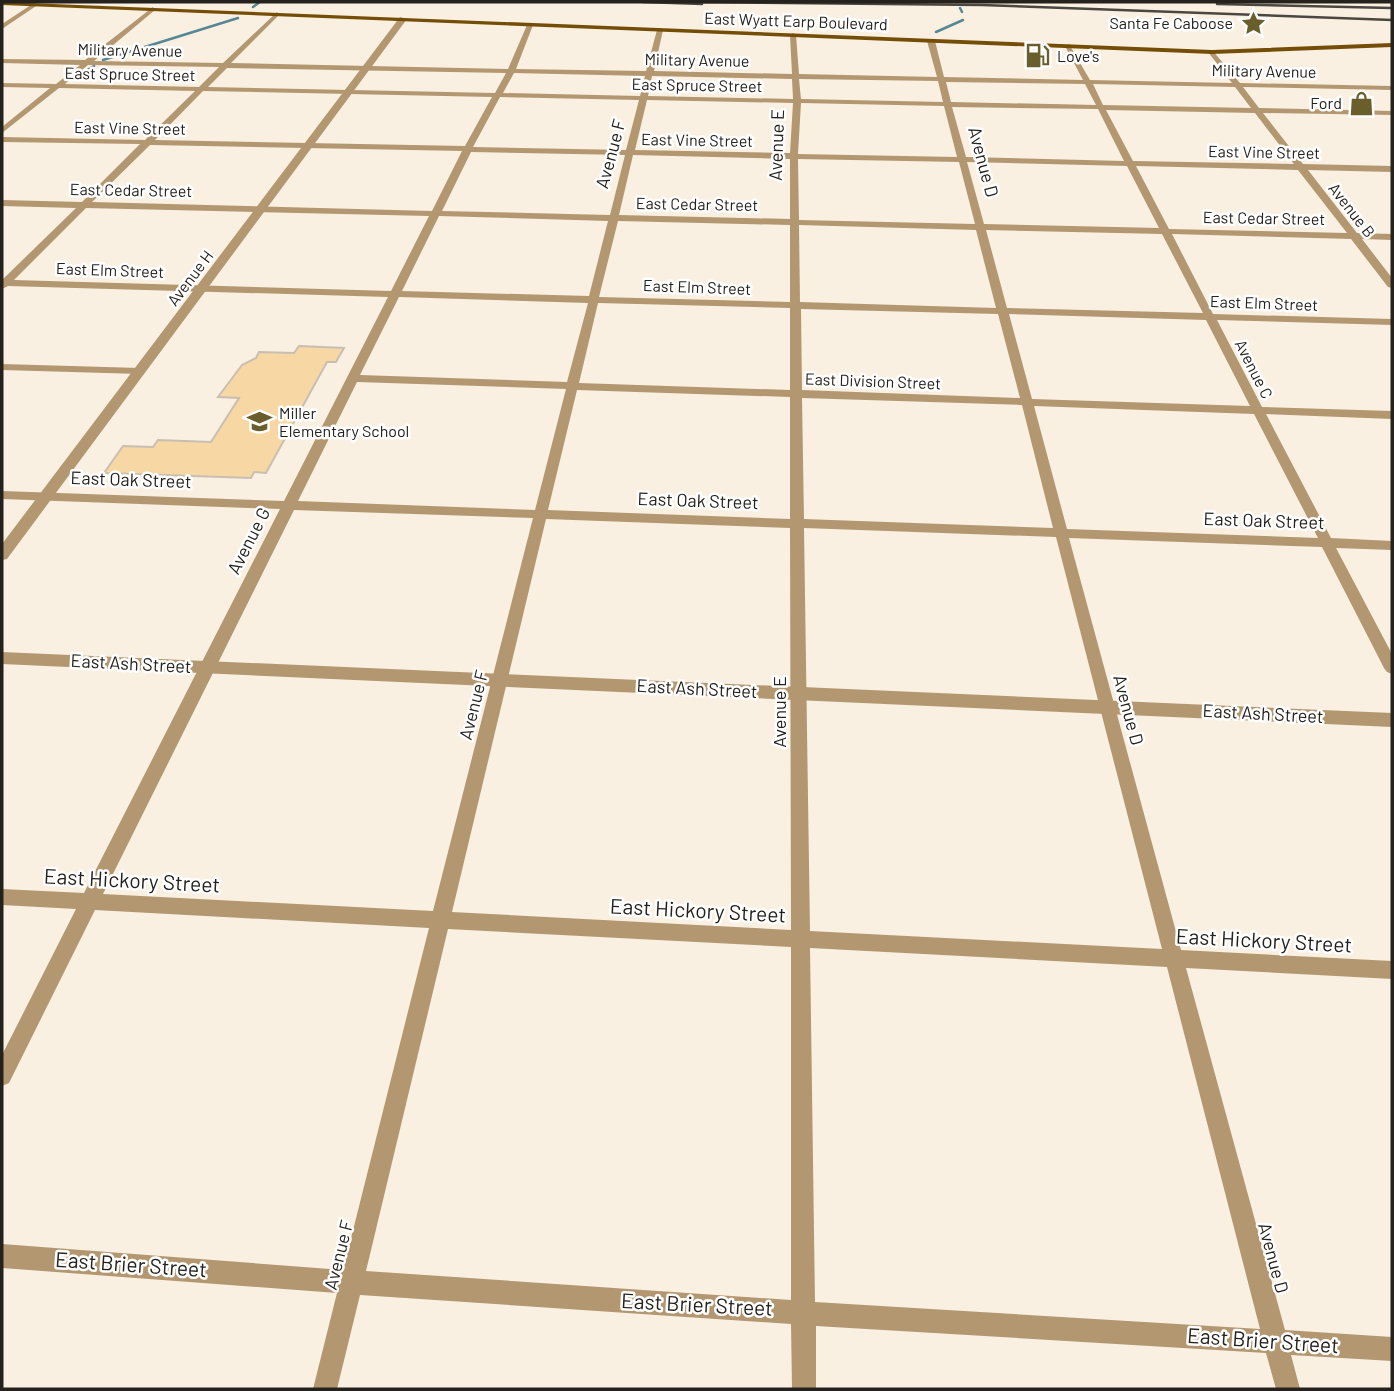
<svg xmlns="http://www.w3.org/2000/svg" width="1394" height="1391" viewBox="0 0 1394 1391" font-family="Barlow,sans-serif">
	<rect width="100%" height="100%" fill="#f9f0e2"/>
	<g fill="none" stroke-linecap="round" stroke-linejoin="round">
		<path stroke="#578694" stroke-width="2.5" d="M253 7 260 2
			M960 8 962 12
			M936 32 963 20
			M103 60 238 18
			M81 74 94 66"/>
	</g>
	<path fill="#f7d7a3" stroke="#c8bfb2" stroke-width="2" d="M299 346 344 348 336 362H327L266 473 254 472 251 478 104 473 123 446 153 447 158 440 211 442 239 398 218 397 242 365 256 358 259 352 294 353Z"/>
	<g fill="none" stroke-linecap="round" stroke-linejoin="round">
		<path fill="#b39771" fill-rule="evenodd" d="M34 3 39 4 2 29V24Z
			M153 7 155 10 94 61 223 63 277 12 279 15 231 63 508 69 527 25 530 23 533 25 516 69 646 71 657 30 660 28 663 30 654 71 792 74 790 35 793 33 796 35 799 74 937 77 927 41 931 39 935 41 944 77 1083 80 1065 46 1069 44 1090 80 1232 83 1208 52 1212 50 1240 83 1392 86V90L1243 87 1259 108 1392 111V115L1263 113 1303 164 1392 166V172L1308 170 1357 233 1392 234V240L1362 239 1392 278V288L1388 287 1351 239 1172 234 1213 314 1392 319V325L1217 320 1262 407 1392 411V419L1266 414 1331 538 1392 541V550L1336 548 1392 654V674L1387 672 1384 668 1322 547 1069 538 1181 950 1392 961V979L1186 968 1285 1330 1392 1337V1361L1291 1355 1300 1389H1276L1266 1353 816 1326V1389H792L791 1324 360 1295 337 1389H313L337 1293 2 1268V1244L343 1270 429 928 95 910 9 1083 2 1086V1055L76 909 2 905V889L84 893 280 509 2 499V491L284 501 388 297 8 286 2 289V280L76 208 2 206V200L82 202 140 144 2 142V137L145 140 195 91 59 88 2 133V127L50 88 2 87V83L56 84 80 65 2 63V59L85 60ZM88 65 219 67 199 87 65 84ZM227 68 506 73 495 93 208 87ZM514 73 645 76 640 96 503 93ZM652 76 792 79 793 99 648 96ZM799 79 938 81 943 102 801 99ZM946 82 1085 84 1096 105 951 102ZM1093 84 1235 87 1251 108 1103 105ZM203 91 492 97 465 146 155 140ZM500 97 639 100 626 150 473 147ZM647 100 793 103 790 153 635 150ZM801 103 944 106 957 157 798 154ZM952 107 1098 109 1124 161 966 157ZM1106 110 1255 113 1294 164 1133 161ZM150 145 462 151 432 211 92 202ZM471 152 625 155 610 215 442 211ZM633 155 790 159V219L619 215ZM798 159 959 162 975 224 799 220ZM967 162 1127 166 1159 228 984 224ZM1136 166 1298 170 1347 233 1169 229ZM86 208 429 216 391 291 14 280ZM439 216 608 221 589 296 402 291ZM618 221 790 225V302L599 297ZM799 225 976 230 996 308 800 302ZM986 230 1162 234 1203 313 1007 308ZM399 297 588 303 567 382 360 375ZM598 303 790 308V390L579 383ZM801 309 998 314 1020 398 802 390ZM1009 314 1206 320 1250 406 1032 399ZM357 382 566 389 535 510 298 501ZM577 390 790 397V519L548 510ZM802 398 1022 405 1053 528 804 519ZM1034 406 1254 414 1318 538 1067 529ZM294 510 533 518 433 911 103 894ZM546 519 790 528 791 930 452 912ZM804 528 1056 537 1162 949 810 931ZM448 929 791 947V1300L366 1271ZM810 948 1167 967 1260 1329 815 1302Z
			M2 364 140 368 146 371 140 374 2 370Z"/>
		<path fill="#b39771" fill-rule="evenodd" d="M400 17 407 19 7 559 2 560V544Z
			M2 652 1392 713V727L2 664Z"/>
		<path fill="#744e07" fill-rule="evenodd" d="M2 2 1212 50 1392 43V47L1212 54 2 5Z"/>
		<path stroke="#4a4640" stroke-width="2.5" d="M643 2 702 4
			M692 2 982 5 1392 20
			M1217 4 1392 8"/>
	</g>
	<defs>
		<symbol id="sight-bare" viewBox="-9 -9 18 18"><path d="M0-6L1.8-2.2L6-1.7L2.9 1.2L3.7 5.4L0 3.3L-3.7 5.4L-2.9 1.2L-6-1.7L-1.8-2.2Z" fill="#6a5f2c" stroke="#fff" stroke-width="2.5" paint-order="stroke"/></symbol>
		<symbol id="fuel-bare" viewBox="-9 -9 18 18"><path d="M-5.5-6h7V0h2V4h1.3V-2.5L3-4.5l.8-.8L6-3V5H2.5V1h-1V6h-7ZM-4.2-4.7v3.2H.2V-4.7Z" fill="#6a5f2c" stroke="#fff" stroke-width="2.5" paint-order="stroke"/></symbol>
		<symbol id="shop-bare" viewBox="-9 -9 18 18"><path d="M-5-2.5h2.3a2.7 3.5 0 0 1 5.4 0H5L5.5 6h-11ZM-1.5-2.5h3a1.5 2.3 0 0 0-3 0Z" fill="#6a5f2c" stroke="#fff" stroke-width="2.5" paint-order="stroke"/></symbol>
		<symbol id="school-bare" viewBox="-9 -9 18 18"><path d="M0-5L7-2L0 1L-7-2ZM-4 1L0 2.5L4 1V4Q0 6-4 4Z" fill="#6a5f2c" stroke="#fff" stroke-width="2.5" paint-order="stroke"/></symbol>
	</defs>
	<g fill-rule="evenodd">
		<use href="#sight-bare" x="1236" y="6" width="35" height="35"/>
		<use href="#fuel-bare" x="1020" y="38" width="35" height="35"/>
		<use href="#shop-bare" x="1344" y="86" width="35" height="35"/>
		<use href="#school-bare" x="242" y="404" width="35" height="35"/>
	</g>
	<g text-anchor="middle" stroke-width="5" stroke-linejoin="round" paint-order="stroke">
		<g font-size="16" fill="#25221d" stroke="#fff">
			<text transform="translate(796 21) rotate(2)" y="6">East Wyatt Earp Boulevard</text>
			<text transform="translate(130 50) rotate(1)" y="6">Military Avenue</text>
			<text transform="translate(697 60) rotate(1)" y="6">Military Avenue</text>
			<text transform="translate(1264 71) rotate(1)" y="6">Military Avenue</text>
			<text transform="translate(130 74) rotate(1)" y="6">East Spruce Street</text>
			<text transform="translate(697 85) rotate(1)" y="6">East Spruce Street</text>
			<text transform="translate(130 128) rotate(1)" y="6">East Vine Street</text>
			<text transform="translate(697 140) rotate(1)" y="6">East Vine Street</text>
			<text transform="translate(1264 152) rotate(1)" y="6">East Vine Street</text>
			<text transform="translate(131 190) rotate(1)" y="6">East Cedar Street</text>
			<text transform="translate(697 204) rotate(1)" y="6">East Cedar Street</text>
			<text transform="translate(1352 210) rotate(52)" y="6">Avenue B</text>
			<text transform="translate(1264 218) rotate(1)" y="6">East Cedar Street</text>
			<text transform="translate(110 270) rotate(2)" y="6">East Elm Street</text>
			<text transform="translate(190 278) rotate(-53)" y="6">Avenue H</text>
			<text transform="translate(697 287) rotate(2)" y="6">East Elm Street</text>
			<text transform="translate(1264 303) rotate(2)" y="6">East Elm Street</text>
			<text transform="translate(1254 369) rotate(63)" y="6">Avenue C</text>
			<text transform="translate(873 381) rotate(2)" y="6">East Division Street</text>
		</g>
		<g font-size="16" fill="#25221d" stroke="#fff" text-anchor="end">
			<text x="1233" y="29">Santa Fe Caboose</text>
			<text x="1057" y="62" text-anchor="start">Love's</text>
			<text x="1342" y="109">Ford</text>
			<text x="279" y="419" text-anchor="start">Miller<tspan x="279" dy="18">Elementary School</tspan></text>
		</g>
		<g font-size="18" fill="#25221d" stroke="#fff">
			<text transform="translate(777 145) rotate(-88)" y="6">Avenue E</text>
			<text transform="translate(611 154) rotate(-75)" y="6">Avenue F</text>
			<text transform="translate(983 162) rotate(75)" y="6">Avenue D</text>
			<text transform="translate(131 480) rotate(2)" y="6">East Oak Street</text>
			<text transform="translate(698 501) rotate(2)" y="6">East Oak Street</text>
			<text transform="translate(1264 521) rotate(2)" y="6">East Oak Street</text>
			<text transform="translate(249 541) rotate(-63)" y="6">Avenue G</text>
			<text transform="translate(131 664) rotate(3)" y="6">East Ash Street</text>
			<text transform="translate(697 689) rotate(3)" y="6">East Ash Street</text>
			<text transform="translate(474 705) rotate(-76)" y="6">Avenue F</text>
			<text transform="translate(1128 710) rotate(75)" y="6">Avenue D</text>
			<text transform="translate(780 712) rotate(-90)" y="6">Avenue E</text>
			<text transform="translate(1263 714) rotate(3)" y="6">East Ash Street</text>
			<text transform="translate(339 1255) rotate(-76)" y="6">Avenue F</text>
			<text transform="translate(1273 1258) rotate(75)" y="6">Avenue D</text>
		</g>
		<g font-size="21" fill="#25221d" stroke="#fff">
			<text transform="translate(132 881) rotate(3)" y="7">East Hickory Street</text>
			<text transform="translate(698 911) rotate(3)" y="7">East Hickory Street</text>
			<text transform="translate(1264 941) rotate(3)" y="7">East Hickory Street</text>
			<text transform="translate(131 1265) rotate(4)" y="7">East Brier Street</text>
			<text transform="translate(697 1305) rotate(3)" y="7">East Brier Street</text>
			<text transform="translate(1263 1341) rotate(4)" y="7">East Brier Street</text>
		</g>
	</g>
	<rect width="1394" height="1391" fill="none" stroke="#25221d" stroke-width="7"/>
</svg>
